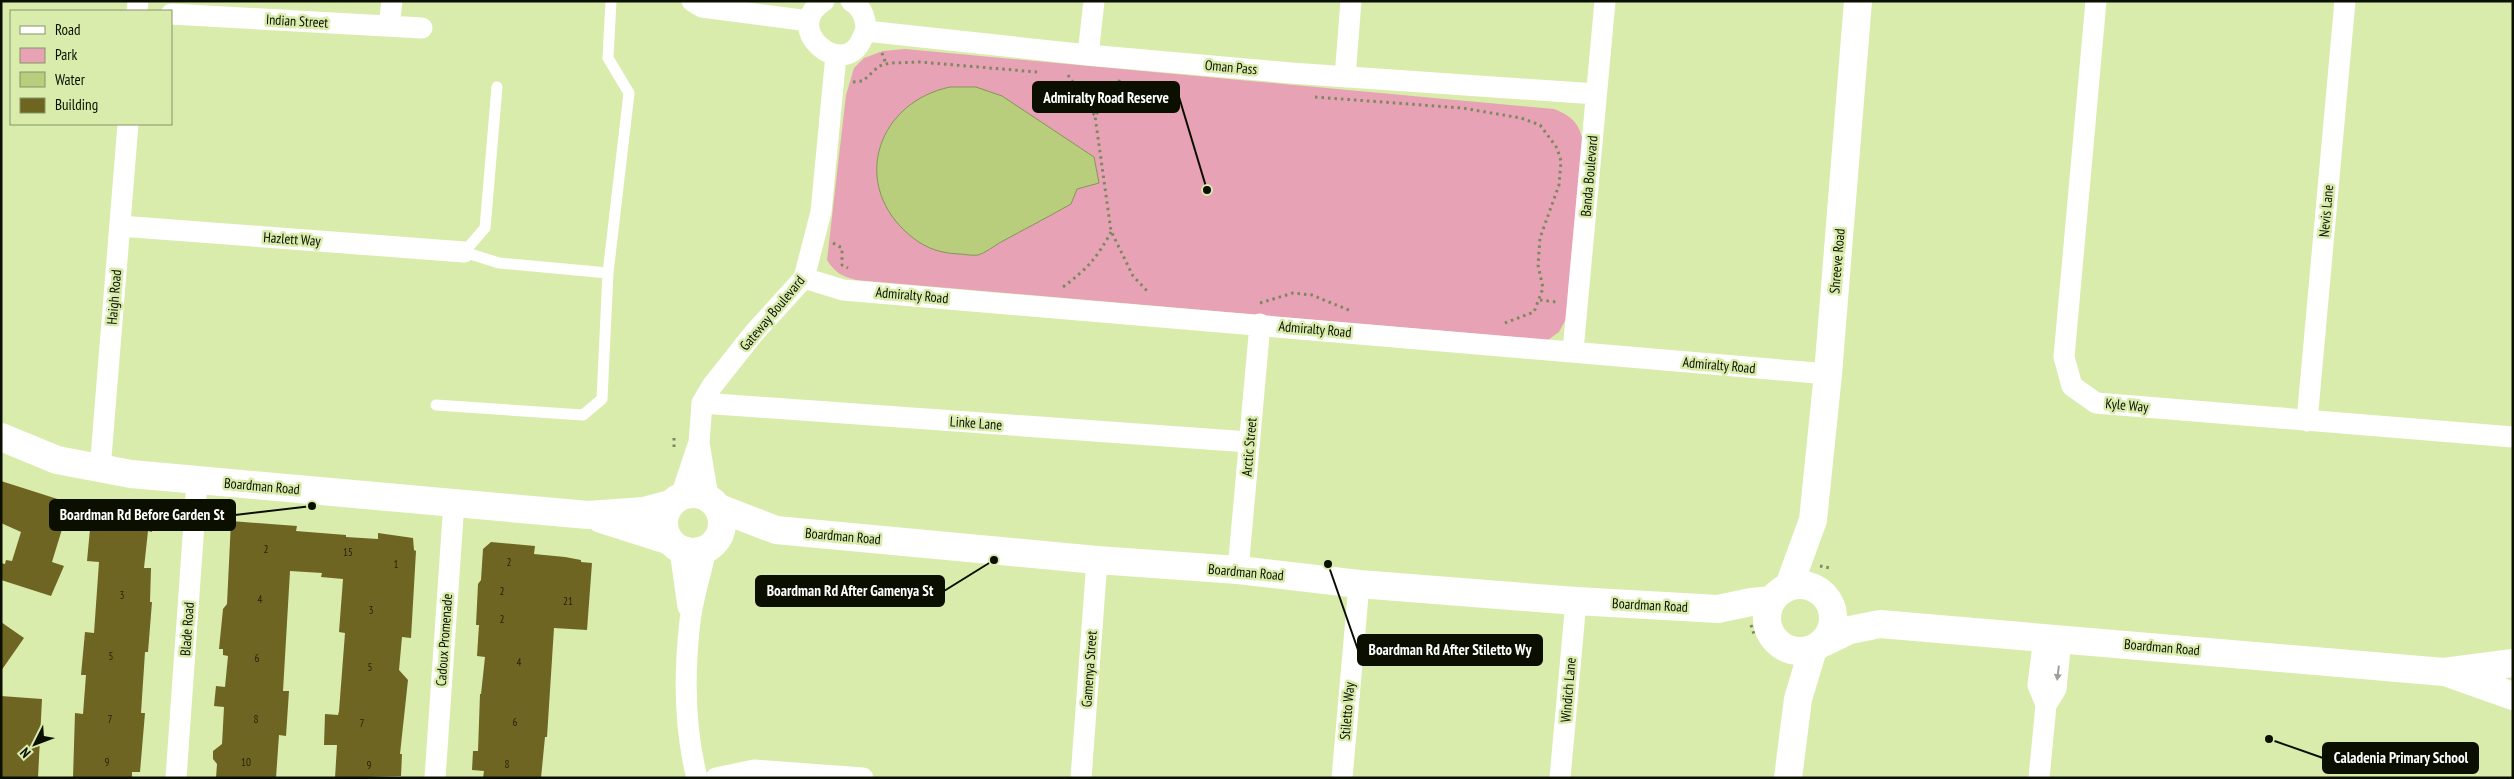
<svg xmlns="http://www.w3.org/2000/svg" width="2514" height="779" viewBox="0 0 2514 779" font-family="'PT Sans Narrow',sans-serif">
	<rect width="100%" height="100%" fill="#d9ecac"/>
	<path fill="#e8a2b5" d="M905 49 1554 109C1572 116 1579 123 1583 142L1566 319 1559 332 1548 340 856 280C842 276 835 273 827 260L846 95 854 68 864 58 883 51Z"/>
	<path fill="#b8ce7d" stroke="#849558" d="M950 87H976L1002 96 1094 157 1099 183 1077 189 1071 204C1048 217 1025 229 1001 242 994 246 985 253 978 255 972 256 964 254 959 254 936 253 921 246 905 231 851 180 879 102 950 87Z"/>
	<path fill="#6f6523" d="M1 481 70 503 52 562 64 566 51 596 1 580V563L5 564 6 560 12 561 21 532 1 523Z
		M92 508 154 513 152 532 148 531 144 568H151L150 602H152L148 652H145L141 713H145L140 772H132V778H73L75 713 83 714 86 675H81L85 632 94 633 99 562 87 561Z
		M231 521 297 526 296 531 346 535V537L378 539V533L413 538 414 550 416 551 411 638 402 637 399 670 408 680 400 754H402L401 776 335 778 337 745H324L325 714 338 715 339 711 345 633 339 632 343 579 321 577 322 573 290 571 283 691H289L286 736 279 735 276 778H216L217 764 213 759V751L222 744 224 707 214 706 216 686 225 687 228 656 223 655V649H219L223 609 227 604Z
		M491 542 535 546 534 554 565 557 581 560V562L592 563 587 630 554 628 547 737H545L541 778H483L484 771 472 770 473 751H478L480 694H481L485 657 477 656 479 625H476L478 584 481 580 483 549Z
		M1 622 24 638 1 671Z
		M1 696 42 699 38 778H1Z"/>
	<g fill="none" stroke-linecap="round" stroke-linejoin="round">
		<path stroke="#7c895f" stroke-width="3" stroke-dasharray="2.5 4" stroke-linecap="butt" d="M882 53 886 64
			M1068 75 1095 116
			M1120 80 1095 116 1111 231 1133 276 1149 293
			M853 82 863 81 879 66 890 63 920 62 1037 72
			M1315 97 1462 108 1521 118 1540 125 1557 148 1561 161 1559 185 1540 238 1538 265 1543 288 1534 312 1502 324
			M833 243 842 248V265L848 268
			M1063 287C1087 269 1097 258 1111 232
			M1540 300 1556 302
			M1260 303 1293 293 1312 295 1351 311
			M674 447V438
			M1820 566 1830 568
			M1751 625 1754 634"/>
		<path stroke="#fff" stroke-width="11" d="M497 87 485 228 464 252 499 263 608 273
			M436 405 583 415 602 399 608 273 629 93 608 58 611 1"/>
		<path stroke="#fff" stroke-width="21" d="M692 1 702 7 809 21
			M824 1C780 28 842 80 861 41 863 36 866 32 866 27 865 17 861 6 851 1
			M2096 1 2064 357 2072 386 2096 403 2513 437
			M137 11 138 1
			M171 14 422 28
			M389 26 392 1
			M866 31 1088 55 1291 73 1596 94
			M1088 55 1094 1
			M1345 77 1351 1
			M120 226 464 252
			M804 278 843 290 1828 374
			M1573 351 1605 1
			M702 403 1249 442
			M2307 421 2345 1
			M100 470 128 124
			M681 496 698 445
			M708 497 699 443 702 403 712 386 754 333 804 278 821 212 836 55
			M680 550 688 607
			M1238 570 1260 324
			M2046 705 2056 689 2061 639
			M176 778 197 481
			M435 778 454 502
			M697 778C684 727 684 673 690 621 693 597 701 573 706 549
			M716 778 754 770 863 778
			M1081 778 1097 560
			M1342 778 1359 584
			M1560 778 1576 601
			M2039 778 2046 705 2038 685 2044 637"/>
		<path stroke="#fff" stroke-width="28" d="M1 437 57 460 131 474 588 515 644 511 670 504
			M664 523a29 29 0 1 1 58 0a29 29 0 1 1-58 0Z
			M719 508 776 530 1097 560 1238 570 1359 584 1576 601 1718 609 1751 602 1772 600
			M601 519 670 541
			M1767 618a33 33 0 1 1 66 0a33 33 0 1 1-66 0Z
			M1789 586 1813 520 1828 374 1858 1
			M1823 643 1850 630 1880 624 2444 672 2513 663
			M2448 673 2513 696
			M1788 778 1798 699 1813 649"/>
	</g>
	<defs><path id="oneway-solid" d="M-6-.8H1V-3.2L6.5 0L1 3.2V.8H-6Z" transform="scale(1.25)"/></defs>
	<use fill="#9d9f99" href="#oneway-solid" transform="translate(2058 673) rotate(97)"/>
	<g text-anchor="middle" stroke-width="5" stroke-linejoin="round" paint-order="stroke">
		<g font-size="11" fill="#232409">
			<text x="266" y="553">2</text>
			<text x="348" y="556">15</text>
			<text x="509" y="566">2</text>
			<text x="396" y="568">1</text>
			<text x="502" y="595">2</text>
			<text x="122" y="599">3</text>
			<text x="260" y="603">4</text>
			<text x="568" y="605">21</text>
			<text x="371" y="614">3</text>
			<text x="502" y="623">2</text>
			<text x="111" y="660">5</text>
			<text x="257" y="662">6</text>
			<text x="519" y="666">4</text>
			<text x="370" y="671">5</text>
			<text x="110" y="723">7</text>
			<text x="256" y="723">8</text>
			<text x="515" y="726">6</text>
			<text x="362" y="727">7</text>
			<text x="107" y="766">9</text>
			<text x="246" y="766">10</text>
			<text x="507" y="768">8</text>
			<text x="369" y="769">9</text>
		</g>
		<g font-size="14" fill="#0a0f00" stroke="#d9ecac">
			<text transform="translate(297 21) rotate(3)" y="5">Indian Street</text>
			<text transform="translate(1231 67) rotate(5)" y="5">Oman Pass</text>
			<text transform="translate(1589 176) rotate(-85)" y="5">Banda Boulevard</text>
			<text transform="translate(2326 211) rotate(-85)" y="5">Nevis Lane</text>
			<text transform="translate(292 239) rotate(4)" y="5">Hazlett Way</text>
			<text transform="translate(1837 261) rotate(-85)" y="5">Shreeve Road</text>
			<text transform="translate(912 295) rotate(5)" y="5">Admiralty Road</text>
			<text transform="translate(114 297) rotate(-85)" y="5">Haigh Road</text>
			<text transform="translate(772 313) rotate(-50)" y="5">Gateway Boulevard</text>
			<text transform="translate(1315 329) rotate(5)" y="5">Admiralty Road</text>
			<text transform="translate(1719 365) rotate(5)" y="5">Admiralty Road</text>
			<text transform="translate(2127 405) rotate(5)" y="5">Kyle Way</text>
			<text transform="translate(976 423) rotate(4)" y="5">Linke Lane</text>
			<text transform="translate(1249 447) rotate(-85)" y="5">Arctic Street</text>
			<text transform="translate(262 486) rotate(5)" y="5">Boardman Road</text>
			<text transform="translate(843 536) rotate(5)" y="5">Boardman Road</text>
			<text transform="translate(1246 572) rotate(5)" y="5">Boardman Road</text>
			<text transform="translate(1650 605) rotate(3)" y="5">Boardman Road</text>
			<text transform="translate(187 629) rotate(-86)" y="5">Blade Road</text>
			<text transform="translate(444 640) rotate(-86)" y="5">Cadoux Promenade</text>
			<text transform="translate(2162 647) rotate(5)" y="5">Boardman Road</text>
			<text transform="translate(1089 669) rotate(-86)" y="5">Gamenya Street</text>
			<text transform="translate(1568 690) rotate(-85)" y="5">Windich Lane</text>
			<text transform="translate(1347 711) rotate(-85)" y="5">Stiletto Way</text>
		</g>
	</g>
	<path fill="none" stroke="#0a0f00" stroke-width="2" d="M1207 190L1179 97M312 506L235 515M994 560L944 591M1328 564L1358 650M2269 739L2323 758"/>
	<g fill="#0a0f00" stroke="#d9ecac" stroke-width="2">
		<circle cx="1207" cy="190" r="5"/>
		<circle cx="312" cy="506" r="5"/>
		<circle cx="994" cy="560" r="5"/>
		<circle cx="1328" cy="564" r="5"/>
		<circle cx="2269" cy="739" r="5"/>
	</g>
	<g fill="#0a0f00" stroke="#0a0f00" stroke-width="2">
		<rect x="1033" y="82" width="146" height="30" rx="5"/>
		<rect x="50" y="500" width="185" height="30" rx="5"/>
		<rect x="756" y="576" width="188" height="30" rx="5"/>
		<rect x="1358" y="635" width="184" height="30" rx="5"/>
		<rect x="2323" y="743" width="155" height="30" rx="5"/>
	</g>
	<g font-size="15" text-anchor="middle" font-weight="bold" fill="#fff">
		<text x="1106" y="103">Admiralty Road Reserve</text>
		<text x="142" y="520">Boardman Rd Before Garden St</text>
		<text x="850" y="596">Boardman Rd After Gamenya St</text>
		<text x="1450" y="655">Boardman Rd After Stiletto Wy</text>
		<text x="2401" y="763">Caladenia Primary School</text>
	</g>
	<rect width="2514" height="779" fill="none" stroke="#0a0f00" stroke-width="5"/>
	<rect x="10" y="10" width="162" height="115" fill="#d9ecac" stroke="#869467"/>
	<rect x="20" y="26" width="25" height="8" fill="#ffffff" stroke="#869467"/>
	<text x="55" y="35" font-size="15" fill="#0a0f00">Road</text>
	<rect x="20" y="48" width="25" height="15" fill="#e8a2b5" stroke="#869467"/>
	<text x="55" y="60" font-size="15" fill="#0a0f00">Park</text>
	<rect x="20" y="72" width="25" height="15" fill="#b8ce7d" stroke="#869467"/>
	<text x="55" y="85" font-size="15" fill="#0a0f00">Water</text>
	<rect x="20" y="98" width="25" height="15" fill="#6f6523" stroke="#869467"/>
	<text x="55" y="110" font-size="15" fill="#0a0f00">Building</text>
	<g transform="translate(35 744) rotate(228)" stroke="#d9ecac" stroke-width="4" paint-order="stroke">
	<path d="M0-4L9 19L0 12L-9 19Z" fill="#0a0f00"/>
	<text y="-8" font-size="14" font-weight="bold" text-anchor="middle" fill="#0a0f00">N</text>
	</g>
</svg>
